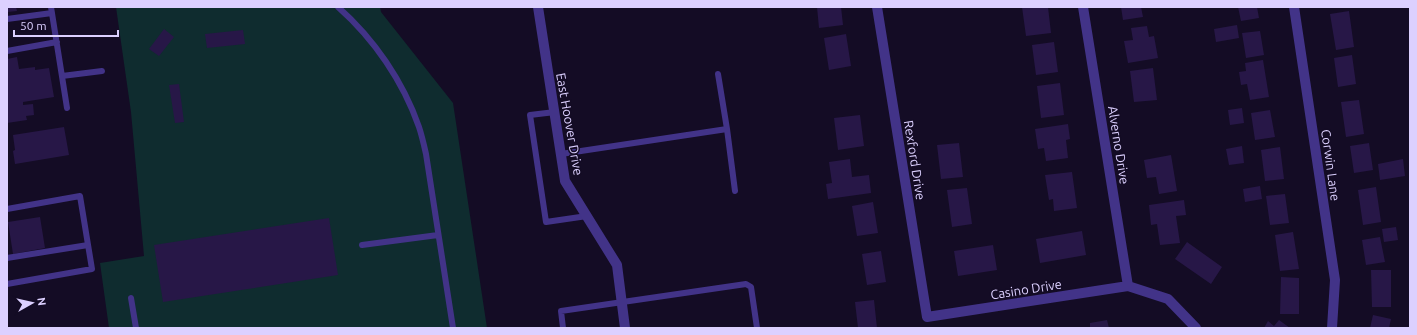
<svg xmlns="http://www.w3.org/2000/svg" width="1417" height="335" viewBox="0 0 1417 335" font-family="Ubuntu,sans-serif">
	<rect width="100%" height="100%" fill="#140c25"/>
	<path fill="#0f2c2f" d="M116 7H380L381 12 453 103 487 328H109L100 263 144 256 131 112Z"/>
	<path fill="#271747" d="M7 7H16L17 11 7 12Z
		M817 7H841L843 25 819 28Z
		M1022 7H1048L1051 33 1026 36Z
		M1121 7H1141L1143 17 1123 20Z
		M1238 7H1257L1259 18 1241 21Z
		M1349 11 1354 47 1336 50 1330 14Z
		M1237 25 1239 38 1216 42 1214 29Z
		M1147 26 1149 37 1154 36 1158 58 1128 63 1124 41 1133 40 1131 28Z
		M164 29 174 37 159 56 149 49Z
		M243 30 245 44 207 48 205 34Z
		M1260 31 1264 55 1246 58 1242 33Z
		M846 34 851 66 829 70 824 38Z
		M1054 42 1058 72 1036 75 1032 45Z
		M1352 55 1356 84 1338 87 1334 58Z
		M17 57 19 69 35 67V70L49 68 54 97 23 102V105L33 104 34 115 26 116 27 120 7 123V59Z
		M1263 60 1269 97 1250 100 1247 84 1241 85 1239 72 1246 71 1245 63Z
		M1153 68 1157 100 1134 102 1130 71Z
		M1060 83 1064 115 1041 118 1037 86Z
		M179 84 184 122 175 123 169 85Z
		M1359 100 1364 134 1346 137 1341 102Z
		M1242 108 1244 123 1230 125 1228 110Z
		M1270 110 1275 137 1255 140 1251 113Z
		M860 115 864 146 838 150 834 118Z
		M1068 124 1070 139 1066 140 1068 158 1046 161 1044 148 1038 149 1035 129Z
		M64 127 69 155 15 164 13 151 15 150 13 135Z
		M959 143 963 177 941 179 937 145Z
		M1369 143 1373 170 1354 173 1350 146Z
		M1242 146 1244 163 1229 165 1226 149Z
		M1280 147 1284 179 1265 181 1261 150Z
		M1171 155 1177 191 1159 194 1156 177 1147 178 1144 160Z
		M850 159 852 177 869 175 871 193 828 199 826 184 832 183 829 162Z
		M1403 159 1405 176 1380 180 1378 164Z
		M1072 172 1077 208 1054 211 1053 199 1049 200 1045 175Z
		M1260 186 1262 199 1245 202 1243 189Z
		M1376 187 1381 222 1363 225 1358 190Z
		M967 188 972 224 952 227 947 190Z
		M1285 194 1289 223 1270 225 1266 196Z
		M1184 200 1186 215 1176 216 1180 243 1160 245 1157 224 1151 225 1149 205Z
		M873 202 878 233 857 236 852 206Z
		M40 217 45 248 13 254 8 222Z
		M329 218 338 275 163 302 154 245Z
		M1396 227 1398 240 1384 242 1382 229Z
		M1082 231 1086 255 1040 263 1036 239Z
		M1293 232 1299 269 1280 271 1275 235Z
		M1380 237 1385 262 1366 265 1362 240Z
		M1187 242 1222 267 1211 284 1175 259Z
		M993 245 997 270 958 276 954 251Z
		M881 251 886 282 867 285 862 254Z
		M1371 270H1391V307H1372Z
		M1281 277 1299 278V314H1280Z
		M874 300 877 328H858L855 302Z
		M1373 315 1391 319 1389 328H1370Z
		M1107 320 1109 328H1090V323Z
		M1279 320 1290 328H1264L1268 321 1274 326Z"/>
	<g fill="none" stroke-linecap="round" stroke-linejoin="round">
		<path stroke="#423388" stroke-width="6" d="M51 7 67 108
			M338 7C374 39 403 81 419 127 422 136 424 145 426 154L453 328
			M7 19 52 13
			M7 51 57 42
			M718 74 727 129
			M62 76 102 71
			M555 112 530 115 546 222 587 216
			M561 154 727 129 735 191
			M7 209 80 196 92 269 7 284
			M362 245 438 235
			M7 258 88 245
			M131 298 136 328
			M563 328 561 311 746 284 751 287 757 328"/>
		<path stroke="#423388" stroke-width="10" d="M538 7 565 181 617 265 625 328
			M877 7 927 317 1128 286 1168 299 1196 328
			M1083 7 1128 286
			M1294 7 1335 280 1332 328"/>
	</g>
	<g text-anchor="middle" stroke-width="3" stroke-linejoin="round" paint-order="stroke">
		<g font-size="13" fill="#dcd0ff" stroke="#140c25">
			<text transform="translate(570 124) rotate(80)" y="5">East Hoover Drive</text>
			<text transform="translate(1119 145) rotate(81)" y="5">Alverno Drive</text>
			<text transform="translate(915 160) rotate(81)" y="5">Rexford Drive</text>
			<text transform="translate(1331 165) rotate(82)" y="5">Corwin Lane</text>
			<text transform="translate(1026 289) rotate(-9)" y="5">Casino Drive</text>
		</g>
	</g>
	<rect width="1417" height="335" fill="none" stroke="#dcd0ff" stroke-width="16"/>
	<g transform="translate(32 303) rotate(82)" stroke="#140c25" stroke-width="3" paint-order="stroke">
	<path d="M0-3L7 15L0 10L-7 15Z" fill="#dcd0ff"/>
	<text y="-6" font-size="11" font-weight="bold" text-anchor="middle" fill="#dcd0ff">N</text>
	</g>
	<path d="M14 30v6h104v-6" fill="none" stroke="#dcd0ff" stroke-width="2"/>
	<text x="20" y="30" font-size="12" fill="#dcd0ff" stroke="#140c25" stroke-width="3" paint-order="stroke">50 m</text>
</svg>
